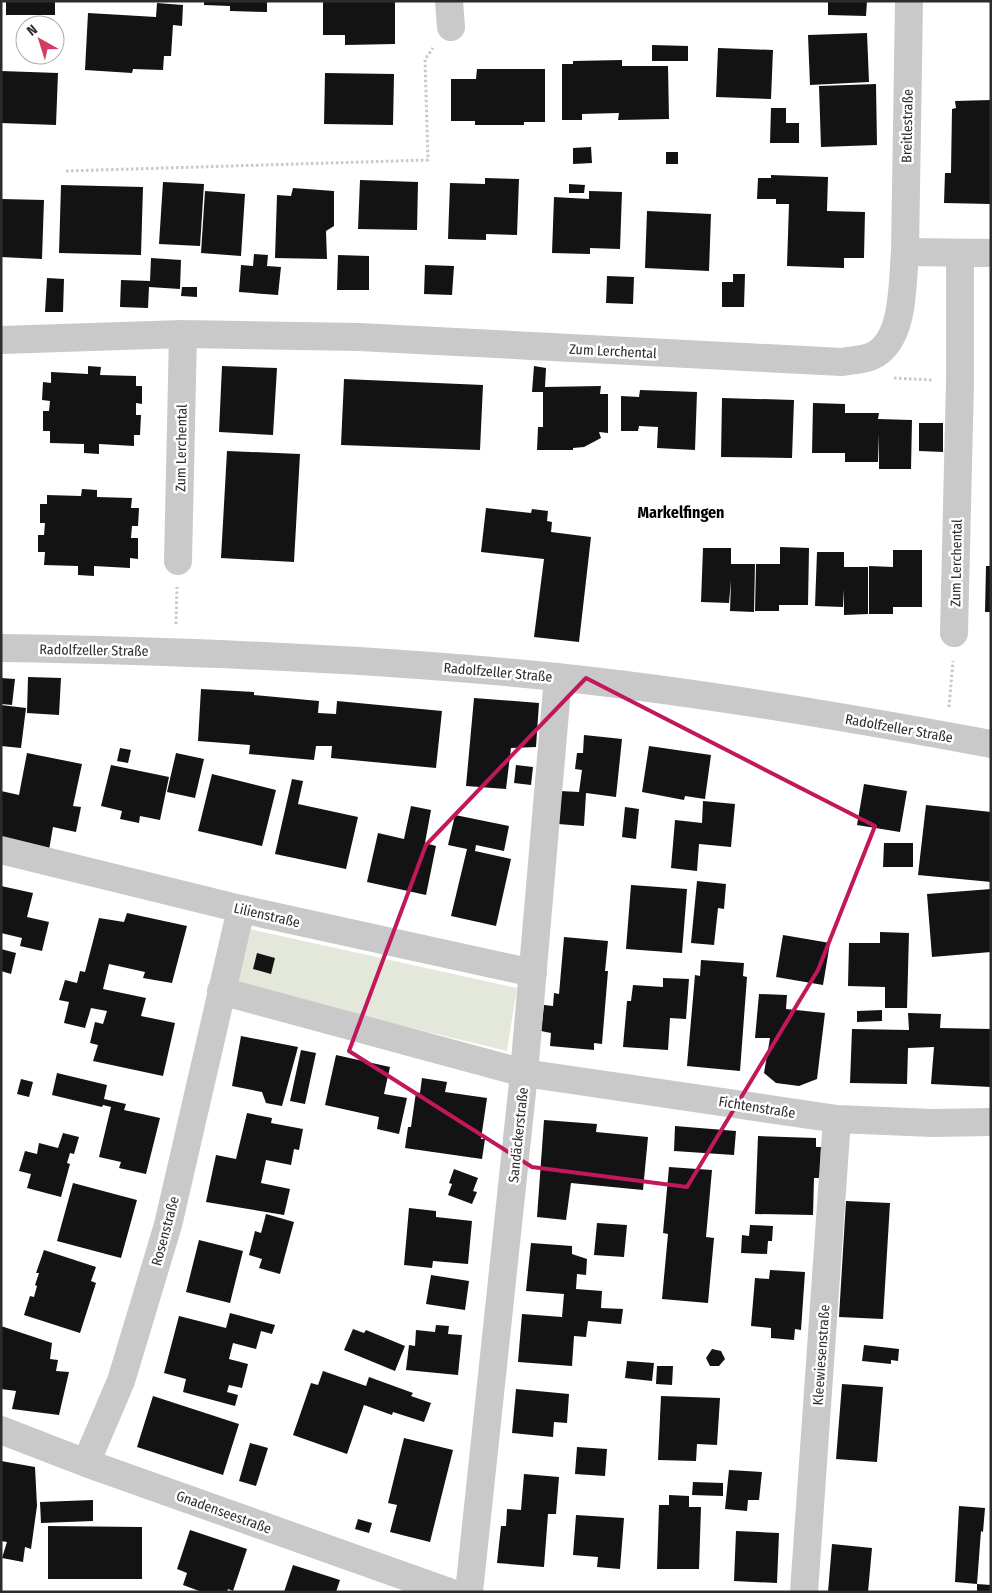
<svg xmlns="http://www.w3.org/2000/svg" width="992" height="1593" viewBox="0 0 992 1593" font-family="'Fira Sans Condensed',sans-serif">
	<rect width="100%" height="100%" fill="#fff"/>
	<path fill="#e4e8da" d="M249 929 517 988 507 1051 233 985Z"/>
	<path fill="#131313" d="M6 1H55V15H6Z
		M204 1H267V12L230 11V6L204 5Z
		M323 1H395V44L345 45V35H323Z
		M828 1H867L866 16 828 15Z
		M157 3 183 5 182 26 173 25 171 56H164L163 70 133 69 132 73 85 70 88 13 156 17Z
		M867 33 869 82 810 85 808 35Z
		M652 45 688 46V61H652Z
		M718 48 773 50 771 99 716 97Z
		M622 60V66H668L669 119 618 120 619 113 582 114V120H562V64H573V61Z
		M477 69H545V122H524V125H475V121H451V79H476Z
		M1 71 58 73 56 125 1 123Z
		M325 73 394 74 393 125 324 124Z
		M876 84 877 145 821 147 819 86Z
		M991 100V204L944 203 945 173H951L952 109 956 108 955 101Z
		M771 108H786V123H799V143H770Z
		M591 147 592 163 573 164V148Z
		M666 152H678V164H666Z
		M771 175 828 177 827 211 865 212 864 258H844V268L787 266 789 204H776V199H757L758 178H771Z
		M485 178 519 179 517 235 486 234V240L448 239 450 183 485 184Z
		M360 180 418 182 417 230 358 229Z
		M163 182 204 184 200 246 159 244Z
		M569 184 585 185 584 193H569Z
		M61 185 143 187 141 255 59 253Z
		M293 188 334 191V226L326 231 327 259 275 258 277 195 291 196Z
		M205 191 245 194 241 256 201 253Z
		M589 191 622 192 620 249 590 248V254L552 253 554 197 589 199Z
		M2 199 44 200 42 259 1 257Z
		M647 211 711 214 709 271 645 268Z
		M254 254 268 255 267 266 281 267 278 295 239 292 241 265 253 266Z
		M338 255 369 256V290H337Z
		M151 258 181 260 180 289 149 287 148 308 120 307 121 280 150 281Z
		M425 265 454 266 452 295 424 294Z
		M733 274H745L744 307H722V282H733Z
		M607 276 634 277 633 304 606 303Z
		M47 278 64 279 63 312H45Z
		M182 287H197V297L181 296Z
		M88 366 101 367 100 375 136 376V386H142V404L136 403V415H141L140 435H134V446L99 444V454L84 453V444L50 443V431H43V411H49L50 401 42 400 43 382 51 383V372L88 374Z
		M222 366 277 368 273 435 219 432Z
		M534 366 546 368 545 387 601 386 600 394H608V433L599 432 601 438 584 447 573 448V450H537L538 427H543V392H532Z
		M344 379 483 385 480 450 341 445Z
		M640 390 697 392 695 450 657 448 658 427 639 426 638 431H621V396L639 397Z
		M722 398 794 400 792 458 721 457Z
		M813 403 845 404V413H879L878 419 912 420 911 469H879V434L878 462H845V453H812Z
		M919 423H943V452L919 451Z
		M227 451 300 454 294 562 221 558Z
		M82 489 97 490V497L132 498 131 508H139L138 526H132L131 538H138V559L130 558V568L94 566V576L78 575V566L44 565 45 552H38V535H44L45 523H40V504H47V495L81 496Z
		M486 508 531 513 532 509 548 511 547 521 552 522 551 532 591 537 579 642 534 637 544 559 481 552Z
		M780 547 809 548 808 605H779V611H755L756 564H780Z
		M703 548H731V564H755L754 612 730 611 731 580 729 603 701 602Z
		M893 550H922V607H893V614H869V566L893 567Z
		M817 552H844V567H868V614L844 615V589L843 607 815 606Z
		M986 566H991V612H985Z
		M28 677 61 678 59 715 27 713Z
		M1 678 15 679 12 705 1 704Z
		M201 689 254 692V695L319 701 318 713 336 714 337 701 442 711 436 768 331 758 332 746H316L314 760 249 754 250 745 198 741Z
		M474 698 539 703 536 747 511 748 506 789 466 786Z
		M1 705 26 708 21 748 1 746Z
		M584 735 622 739 616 797 586 793 584 826 558 824 560 791 579 792 582 770 575 769 577 753H583Z
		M649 746 711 755 705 799 685 796 684 800 642 792Z
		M120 748 131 750 128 763 117 761Z
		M27 753 82 764 73 806 81 807 76 832 53 827 49 850 1 840V791L19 795Z
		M176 753 204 759 195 798 167 792Z
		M111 765 169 777 160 820 140 816 139 823 120 819 122 811 101 806Z
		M516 765 533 767 531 785 514 783Z
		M212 774 276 790 262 846 198 831Z
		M292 779 303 781 298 804 358 817 346 869 275 854Z
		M864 784 907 791 900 832 857 825Z
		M703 801 735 804 731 847 699 844 697 871 671 868 675 820 702 823Z
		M926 805 991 812V882L918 875Z
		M411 806 431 810 425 843 436 846 426 895 367 882 378 833 404 839Z
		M625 807 639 809 636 839 622 837Z
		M455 815 509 826 504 851 476 845 475 851 511 859 496 926 451 916 467 849 448 845Z
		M884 843H913V867H883Z
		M697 881 726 884 724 909 718 908 714 945 691 943Z
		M631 885 687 889 682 953 626 949Z
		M1 886 33 893 27 917 49 922 42 951 20 946 22 938 1 933Z
		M991 889V952L932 957 927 894Z
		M127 913 187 926 172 983 143 978 145 972 109 964 103 989 146 998 141 1016 175 1023 163 1076 93 1061 98 1045 90 1043 95 1022 103 1024 107 1011 91 1008 85 1028 64 1023 69 1002 59 1000 65 980 77 983 80 971 85 972 99 918 124 922Z
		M880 932 909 933 907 1008H885V987L848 986 849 943H880Z
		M783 935 830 943 823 985 776 977Z
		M564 937 608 941 605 971H608L602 1044 594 1043V1050L550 1046 551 1033 541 1031 544 1005 553 1006 554 993 559 994Z
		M1 949 16 953 11 974 1 971Z
		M257 953 275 958 271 974 253 969Z
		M701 960 744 963 743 976 747 977 740 1071 687 1066 695 975 700 976Z
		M663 978 689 979 686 1019 670 1018 668 1050 623 1047 627 1001H631L633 985 663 987Z
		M759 994 787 995 786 1009 825 1013 817 1079 799 1086 776 1083 764 1073 770 1038H755Z
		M882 1010V1021L857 1022V1011Z
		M908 1013 941 1014 940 1028 991 1029V1087L931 1084 934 1047 908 1048 907 1084 850 1083 852 1029 909 1030Z
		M241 1036 298 1047 282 1106 266 1103 262 1092 232 1086Z
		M301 1050 316 1053 305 1104 290 1101Z
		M336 1055 390 1067 384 1094 407 1098 399 1134 377 1129 379 1117 325 1105Z
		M57 1073 107 1085 104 1099 126 1104 124 1110 160 1118 146 1174 119 1168 121 1162 99 1157 111 1107 103 1105 102 1107 52 1095Z
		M422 1078 447 1082 445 1092 487 1098 481 1139H485L482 1159 405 1148 408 1127H411L416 1092 420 1093Z
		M21 1079 33 1082 29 1097 17 1094Z
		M247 1113 272 1118 271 1123 303 1129 299 1150 294 1149 291 1165 266 1160 261 1183 290 1189 284 1215 206 1202 216 1155 236 1159Z
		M544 1120 597 1124 596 1132 648 1137 643 1190 571 1183 566 1220 537 1217Z
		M675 1126 736 1131 734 1155 674 1151Z
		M63 1133 79 1137 74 1154 70 1153 67 1163 70 1164 61 1197 27 1188 31 1174 19 1171 25 1151 37 1154 39 1143 58 1148Z
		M758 1136 816 1138V1147H821L820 1178H814L813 1215 755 1214Z
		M669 1167 712 1170 706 1237 714 1238 708 1303 662 1299 668 1234 663 1233Z
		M454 1169 478 1178 473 1191 477 1192 472 1204 448 1195 452 1184 449 1183Z
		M73 1183 137 1200 121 1258 57 1241Z
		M846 1201 890 1203 883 1319 839 1317Z
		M409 1208 436 1211V1217L472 1221 468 1264 433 1261 432 1268 404 1265Z
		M266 1214 294 1222 280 1274 259 1268 262 1259 249 1255 255 1231 261 1233Z
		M597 1223 627 1225 624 1257 594 1255Z
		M750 1225 773 1226 772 1241H768L767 1254 741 1253 742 1235 749 1236Z
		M199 1240 243 1251 230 1303 186 1292Z
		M531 1243 572 1246V1254L587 1259 586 1275 577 1274 576 1289 602 1291 601 1308 623 1309 621 1324 588 1321 586 1337 574 1336 572 1366 518 1362 522 1314 562 1317 564 1294 526 1291Z
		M44 1250 96 1267 91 1281 96 1283 80 1333 24 1315 30 1296 34 1297 37 1286 35 1285 39 1273H36Z
		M770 1270 805 1272 801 1330 795 1329 794 1340 771 1338V1328L751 1326 755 1278 769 1279Z
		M431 1275 469 1281 465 1310 426 1304Z
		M230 1313 275 1325 272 1334 261 1331 256 1349 233 1343 229 1359 248 1364 242 1388 229 1385 227 1392 238 1395 235 1406 183 1392 186 1379 164 1373 179 1316 226 1328Z
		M436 1325 449 1326 448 1334 462 1335 458 1375 406 1370 409 1345 415 1346 416 1330 435 1332Z
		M1 1326 52 1343 50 1359 58 1360 56 1371 69 1372 59 1415 12 1409 16 1391 1 1389Z
		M353 1329 364 1333 366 1330 405 1346 395 1371 344 1350Z
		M864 1345 899 1349 898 1361 891 1360V1364L862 1361Z
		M712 1349 721 1351 725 1359 719 1366H710L706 1358Z
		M627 1361 654 1363 652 1381 625 1378Z
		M657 1366H673L672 1385 656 1384Z
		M323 1371 366 1386 369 1377 413 1393 411 1396 431 1403 424 1422 393 1412 392 1415 364 1405 347 1454 293 1435 311 1383 318 1385Z
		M842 1384 883 1387 877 1462 836 1459Z
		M516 1389 569 1394 567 1423 554 1422 553 1437 512 1433Z
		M153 1396 239 1424 223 1475 137 1447Z
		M661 1396 720 1398 717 1445 697 1444 696 1461 658 1460Z
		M404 1438 453 1450 430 1542 390 1532 397 1505 388 1503Z
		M250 1443 268 1448 256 1486 239 1481Z
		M577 1447 607 1449 605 1476 575 1474Z
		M1 1461 35 1467 37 1506 31 1549 25 1547 23 1562 2 1558 7 1542 1 1541Z
		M729 1470 762 1472 759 1500H748L747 1511 725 1509Z
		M524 1474 559 1477 556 1514H548L544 1567 497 1563 501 1526H506L507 1509 521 1510Z
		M693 1482 723 1483V1496L692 1495Z
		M669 1495 689 1496V1507H701L699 1569H657L659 1505H669Z
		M93 1500V1521L41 1523 40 1502Z
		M959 1506 985 1508 983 1532 981 1531 977 1584 955 1582Z
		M576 1515 624 1518 620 1569 597 1567 598 1557 573 1555Z
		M358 1519 372 1523 369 1533 355 1529Z
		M48 1526 142 1527V1579H48Z
		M190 1530 247 1549 233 1591 228 1589 227 1592H202L183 1585 187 1573 177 1569Z
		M736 1531 779 1533 777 1583 734 1581Z
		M832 1544 872 1548 868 1592H828Z
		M293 1565 340 1580 336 1592H284Z
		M977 1584 991 1585V1592H977Z"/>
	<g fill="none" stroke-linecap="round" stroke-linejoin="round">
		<path stroke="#c9c9c9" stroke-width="3" stroke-dasharray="2.5 2.5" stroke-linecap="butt" d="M66 171 428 160 425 59 433 48
			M894 378 932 380
			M176 624 177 587
			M949 707 953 661"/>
		<path stroke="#c9c9c9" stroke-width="28" d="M449 1 451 27
			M905 252 909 1
			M1 340 183 334 359 337 842 362C853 360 866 360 876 354 905 336 902 282 905 252L991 253
			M178 561 183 334
			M954 633 960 381V253
			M1 648C186 651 371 658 556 677 701 692 847 717 991 744
			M1 850 241 909 533 973
			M221 991 524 1073 837 1119 933 1123 991 1122
			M1 1430 86 1463 449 1592
			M86 1463 121 1381 168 1225 241 909
			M469 1592 524 1073 558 677
			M804 1592 837 1119"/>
	</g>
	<path fill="none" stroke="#c2185b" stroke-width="4" stroke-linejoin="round" d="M586 678 875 826 818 970 687 1187 532 1167 349 1051 426 845Z"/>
	<g text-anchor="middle" stroke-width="5" stroke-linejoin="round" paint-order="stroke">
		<g font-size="14" fill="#2c2c2c" stroke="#fff">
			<text transform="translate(907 126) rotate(-89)" y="5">Breitlestraße</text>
			<text transform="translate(613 351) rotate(3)" y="5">Zum Lerchental</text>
			<text transform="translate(181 448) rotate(-89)" y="5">Zum Lerchental</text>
			<text transform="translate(956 563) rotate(-89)" y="5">Zum Lerchental</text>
			<text transform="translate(94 650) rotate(1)" y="5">Radolfzeller Straße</text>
			<text transform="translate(498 672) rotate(5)" y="5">Radolfzeller Straße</text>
			<text transform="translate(899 728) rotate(10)" y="5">Radolfzeller Straße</text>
			<text transform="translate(267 915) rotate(13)" y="5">Lilienstraße</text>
			<text transform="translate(757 1107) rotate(9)" y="5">Fichtenstraße</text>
			<text transform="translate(518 1135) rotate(-84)" y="5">Sandäckerstraße</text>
			<text transform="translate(165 1231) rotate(-75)" y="5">Rosenstraße</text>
			<text transform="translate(821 1355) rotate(-86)" y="5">Kleewiesenstraße</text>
			<text transform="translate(224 1512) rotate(20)" y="5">Gnadenseestraße</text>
		</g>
		<g font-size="16" font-weight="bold" fill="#000" stroke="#fff">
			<text x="681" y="518">Markelfingen</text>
		</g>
	</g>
	<rect width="992" height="1593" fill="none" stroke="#2c2c2c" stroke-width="5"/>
	<g transform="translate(40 40) rotate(321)"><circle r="24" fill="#ffffff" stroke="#ababab"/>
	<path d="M0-4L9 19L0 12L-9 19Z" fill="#d33d63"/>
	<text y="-8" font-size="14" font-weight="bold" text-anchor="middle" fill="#2c2c2c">N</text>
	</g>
</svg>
